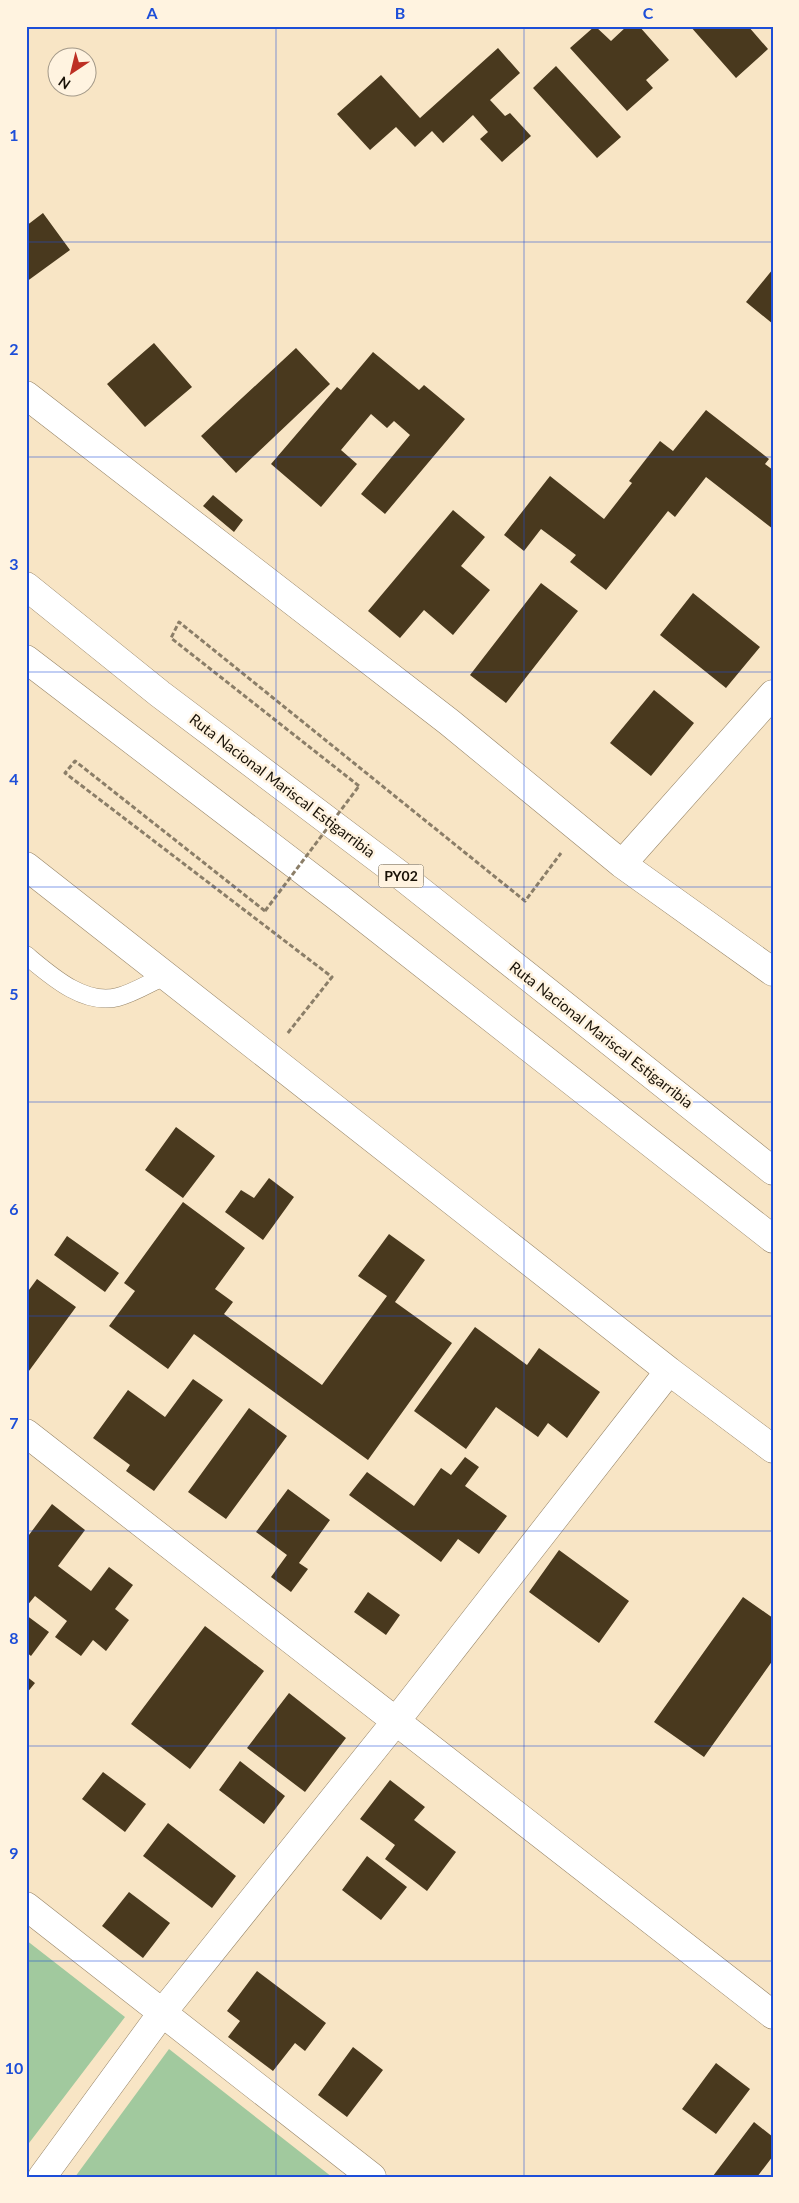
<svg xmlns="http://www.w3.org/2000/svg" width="799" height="2203" viewBox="0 0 799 2203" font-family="Lato,sans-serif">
	<rect width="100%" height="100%" fill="#f8e5c5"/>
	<path fill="#a1c99e" d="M26 1940 125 2017 26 2147Z
		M169 2049 332 2177H75Z"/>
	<path fill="#49391e" d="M595 26 611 41 627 26H639L669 60 646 80 653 88 627 111 570 48Z
		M690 26H748L768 49 736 78Z
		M498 48 520 73 490 100 505 116 510 113 531 136 502 162 480 139 488 132 473 115 443 143 432 131 415 147 396 127 370 150 337 114 381 75 420 118Z
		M556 66 621 137 597 158 533 88Z
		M43 213 70 250 26 282V226Z
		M773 269V324L746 302Z
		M154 343 192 387 145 427 107 384Z
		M296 348 330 384 236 473 201 436Z
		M373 352 419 390 424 385 465 419 385 514 361 494 410 435 394 421 387 428 371 414 341 450 357 464 321 507 271 464 337 387 341 390Z
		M706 410 769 459 765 464 773 470V529L706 477 675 517 668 511 606 590 570 562 576 555 541 529 524 551 504 535 550 476 604 519 632 483 629 481 660 441 673 451Z
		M213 495 243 520 234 532 203 506Z
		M453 510 485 537 461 566 490 590 453 635 424 610 400 638 368 611Z
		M541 583 578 611 506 703 470 675Z
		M693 593 760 647 726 688 660 635Z
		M654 690 694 723 651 776 610 743Z
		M176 1127 215 1156 183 1198 145 1170Z
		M269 1178 294 1197 263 1240 225 1212 241 1190 254 1198Z
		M183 1202 245 1248 215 1289 233 1302 224 1314 322 1385 387 1296 358 1276 389 1234 425 1260 395 1302 452 1343 368 1460 194 1334 168 1369 109 1326 135 1291 124 1283Z
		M67 1236 119 1273 105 1292 54 1255Z
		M37 1279 76 1307 26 1375V1294Z
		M475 1327 527 1365 539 1348 600 1392 567 1438 548 1423 538 1437 496 1407 466 1449 414 1411Z
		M193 1379 223 1400 154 1491 126 1471 130 1465 93 1438 128 1390 165 1417Z
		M249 1408 287 1436 226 1519 188 1492Z
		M465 1457 479 1467 465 1486 507 1516 479 1554 458 1539 441 1562 349 1495 367 1472 414 1506 441 1468 451 1475Z
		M288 1489 330 1520 299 1563 308 1569 291 1592 271 1577 287 1555 256 1532Z
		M52 1504 85 1530 58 1566 91 1591 109 1567 133 1585 115 1609 129 1620 106 1651 93 1640 81 1656 55 1637 67 1621 35 1596 26 1607V1539Z
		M559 1550 629 1601 599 1643 529 1592Z
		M368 1592 400 1615 386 1635 354 1612Z
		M743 1597 773 1618V1660L704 1757 654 1722Z
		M26 1615 49 1632 31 1656 26 1652Z
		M205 1626 264 1671 190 1769 131 1724Z
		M26 1676 35 1683 26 1694Z
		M289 1693 346 1738 305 1792 247 1748Z
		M240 1761 285 1796 264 1824 219 1790Z
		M103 1772 146 1804 125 1832 82 1799Z
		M390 1780 425 1807 414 1820 456 1852 427 1891 385 1859 395 1845 360 1819Z
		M168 1823 236 1876 212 1908 143 1856Z
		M367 1856 407 1887 381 1920 342 1890Z
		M129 1892 170 1923 143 1958 102 1926Z
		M257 1971 326 2023 305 2051 295 2043 273 2071 228 2037 240 2021 227 2011Z
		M353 2047 383 2070 347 2117 318 2095Z
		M716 2063 750 2089 716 2134 682 2109Z
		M754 2122 773 2137V2156L757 2177H715L713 2176Z"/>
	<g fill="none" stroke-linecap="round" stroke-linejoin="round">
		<defs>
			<path id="service" d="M26 955C50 975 84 1006 118 997 134 993 151 982 167 975"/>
			<path id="minor" d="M26 395 449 722 622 864 773 972
				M622 864 773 694
				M26 866 669 1371 773 1449
				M26 1433 773 2015
				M26 1906 372 2177
				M42 2177 162 2013 396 1721 669 1371"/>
			<path id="trunk" d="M26 586 160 694 404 878 773 1171
				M26 659 344 902 773 1239"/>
		</defs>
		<use href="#service" stroke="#968467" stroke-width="19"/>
		<use href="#minor" stroke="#968467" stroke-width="29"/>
		<use href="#trunk" stroke="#968467" stroke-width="29"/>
		<path stroke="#8b7e68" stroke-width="3" stroke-dasharray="5 2.5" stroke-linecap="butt" d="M359 786 171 638 179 622 525 901 561 853
			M265 911 75 761 65 773 332 977 287 1034"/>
		<use href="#service" stroke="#fff" stroke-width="18"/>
		<use href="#minor" stroke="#fff" stroke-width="28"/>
		<use href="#trunk" stroke="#fff" stroke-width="28"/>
		<path stroke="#8b7e68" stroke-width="3" stroke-dasharray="5 2.5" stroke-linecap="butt" d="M265 911 359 786"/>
	</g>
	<path fill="none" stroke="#1d4ed8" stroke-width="1" stroke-opacity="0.55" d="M276 26V2177M524 26V2177M26 242H773M26 457H773M26 672H773M26 887H773M26 1102H773M26 1316H773M26 1531H773M26 1746H773M26 1961H773"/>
	<g text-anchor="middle" stroke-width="5" stroke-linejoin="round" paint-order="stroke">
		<rect fill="#fff3e0" stroke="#5e5648" stroke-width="1" x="378.5" y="864.5" width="45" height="23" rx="4"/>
		<g font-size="14" font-weight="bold" fill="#191207">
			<text x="401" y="881">PY02</text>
		</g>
		<g font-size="15" fill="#191207" stroke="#fff3e0">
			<text transform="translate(282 786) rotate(37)" y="5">Ruta Nacional Mariscal Estigarribia</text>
			<text transform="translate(601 1035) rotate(38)" y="5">Ruta Nacional Mariscal Estigarribia</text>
		</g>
	</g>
	<rect width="799" height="2203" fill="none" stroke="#fff3e0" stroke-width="55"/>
	<g transform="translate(72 72) rotate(215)"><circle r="24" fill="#fff3e0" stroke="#a39989"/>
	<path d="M0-4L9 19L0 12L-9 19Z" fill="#bd2f24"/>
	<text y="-8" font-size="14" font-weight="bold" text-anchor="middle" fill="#191207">N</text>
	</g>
	<rect x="28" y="28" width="744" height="2148" fill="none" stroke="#1d4ed8" stroke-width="2"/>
	<g font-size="16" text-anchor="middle" font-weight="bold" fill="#1d4ed8">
		<text x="152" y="19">A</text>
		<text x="400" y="19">B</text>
		<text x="648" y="19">C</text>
		<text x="14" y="141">1</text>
		<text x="14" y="355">2</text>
		<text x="14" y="570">3</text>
		<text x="14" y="785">4</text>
		<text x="14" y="1000">5</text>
		<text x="14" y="1215">6</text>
		<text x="14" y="1429">7</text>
		<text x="14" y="1644">8</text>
		<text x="14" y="1859">9</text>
		<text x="14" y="2074">10</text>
	</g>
</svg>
